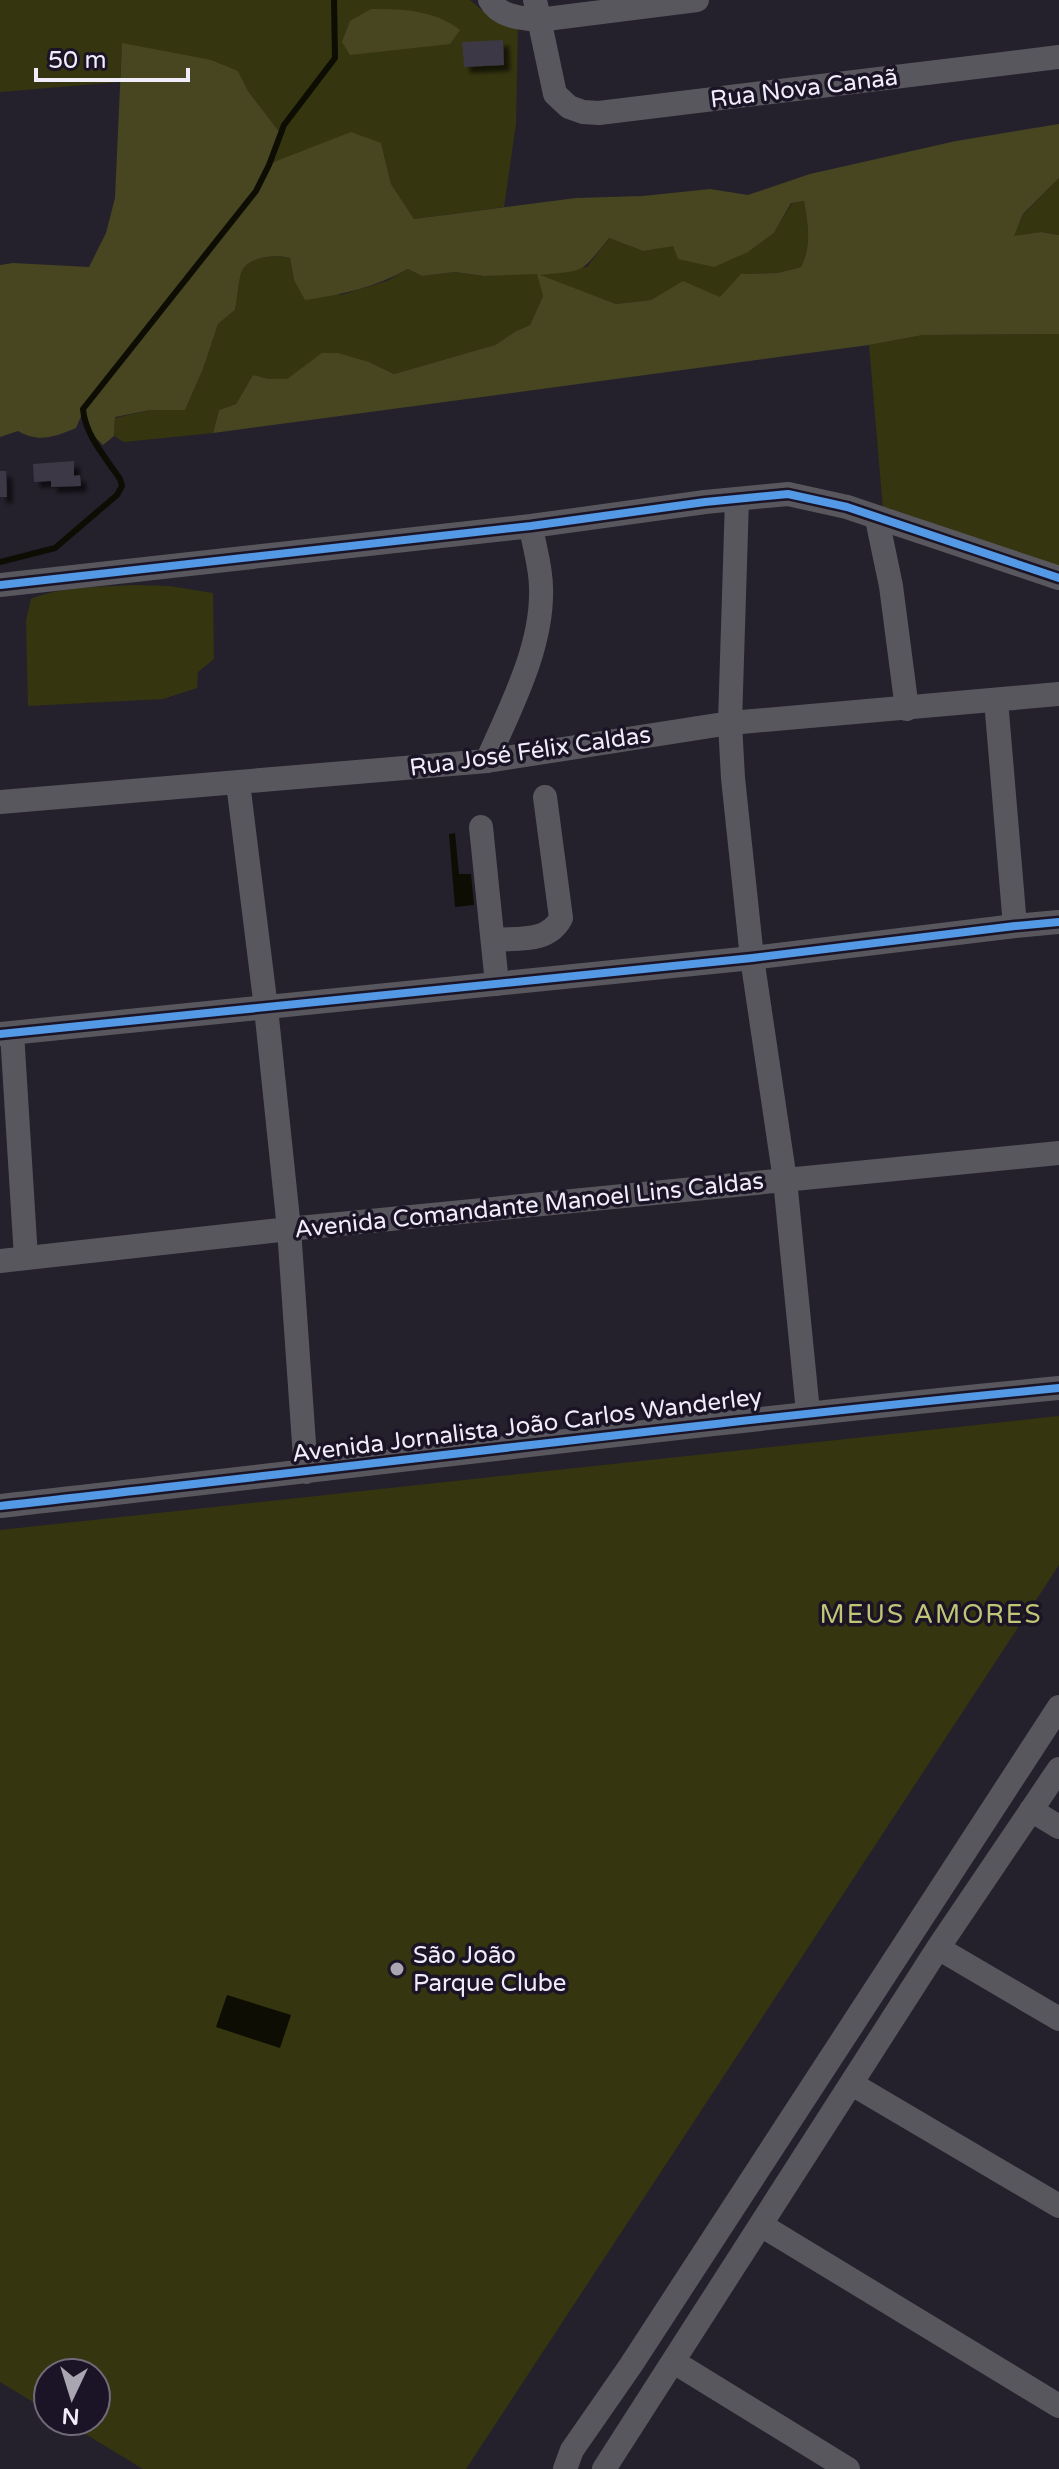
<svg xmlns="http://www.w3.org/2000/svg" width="1059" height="2469" viewBox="0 0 1059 2469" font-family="'Varela Round',sans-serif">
	<defs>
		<filter id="shadow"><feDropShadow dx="6" dy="6" stdDeviation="2" flood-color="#0009"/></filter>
	</defs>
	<rect width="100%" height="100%" fill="#25212c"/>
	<path fill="#35350f" d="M0 0H470L490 17 518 27 516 124 504 207 414 219 391 184 381 143 256 191 281 134 248 91 238 71 122 44 120 82 0 92Z
		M1059 178V235L1041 232 1013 237 1023 215Z
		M804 201C808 224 812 245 801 267L778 273 742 274 720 298 683 282 651 300 616 304 538 275 543 296 530 325 516 331 495 345 394 374 369 362 303 369 287 379H269L253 375 236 404 219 410 213 433 124 442 114 436 115 418 150 410H185L203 369 218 324 235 310C237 302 239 276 242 271 250 256 276 254 290 258L294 280 341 295 387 281 408 269 422 276 455 272 484 276 587 267 609 238 643 251 673 245 748 252 774 233 792 203Z
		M1059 334V567L883 509 869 345 923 335Z
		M136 585 169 586 213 593 214 659 198 672 197 688 163 699 28 706 26 621 31 599C62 586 102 587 136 585Z
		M1059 1416V1565L466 2469H143L64 2421H96V2373H48V2411L0 2382V1530Z"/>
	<path fill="#474621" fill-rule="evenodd" d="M371 9C402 9 435 10 460 30L450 44 350 55 342 42 350 21Z
		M122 43 211 60 238 71 248 91 281 134 264 175 269 165 279 160 351 132 381 143 391 184 414 219 576 198 643 196 710 189 748 195 810 174 956 141 1059 124V178L1023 214 1014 236 1041 232 1059 235V334L923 335 869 345 213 433 219 410 236 404 253 375 269 379H287L322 353H338L369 362 394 374 495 345 516 331 530 325 543 296 537 274 484 276 455 272 422 276 408 269C376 287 341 295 305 300L294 280 290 258C276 254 250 256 242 271 239 276 237 302 235 310L218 324 203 369 185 410H150L115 417 114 436 103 445 88 430 83 412 76 428C54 437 39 443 18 431L0 437V265L13 263 89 267 106 233 115 198ZM804 201C808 224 812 245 801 267L778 273 741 274 720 297 683 281 651 300 616 304 540 275C586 270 579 275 609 238L643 251 673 246 678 259 714 267 748 252 774 233 791 203Z"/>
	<path fill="#0d0d04" d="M455 833 459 874H471L474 905 455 907 449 834Z
		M227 1995 291 2015 280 2048 216 2027Z"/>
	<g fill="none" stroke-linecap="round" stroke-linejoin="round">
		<path stroke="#0d0d04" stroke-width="6" d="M0 562 55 548 117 495 122 486 120 479C106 458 85 435 83 409L256 191 269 165 284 125 335 58 334 0"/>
	</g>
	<path fill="#3c3844" filter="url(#shadow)" d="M503 40 504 65 464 67 462 42Z
		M74 461V476L80 475 81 486 51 487V481L34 482 33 464Z
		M0 471H6L7 497H0Z"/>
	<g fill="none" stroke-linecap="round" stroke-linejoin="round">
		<path stroke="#59575e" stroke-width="24" d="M490 0C499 17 521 18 538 20L697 0
			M535 0 555 94 569 107 583 112 599 113 1059 57
			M737 499 730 723 733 778 752 958 785 1180 808 1412
			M877 519 891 586 907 709
			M0 585 531 526 705 502 788 494 847 507 1059 578
			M996 700 1015 926
			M487 761C510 708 543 647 541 588 541 566 534 547 531 526
			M238 783 266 1008 289 1229 306 1472
			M0 802 487 761 730 723 1059 694
			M481 827 497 984
			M494 940C519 938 548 943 561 918L545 797
			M12 1033 26 1258
			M0 1034 752 958 1015 926 1059 922
			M0 1261 289 1229 1059 1153
			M0 1506C353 1467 705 1422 1059 1388
			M1031 1810 1059 1827
			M938 1948 1059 2019
			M852 2084 1059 2206
			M761 2225 1059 2406
			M674 2362 848 2469
			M565 2469 572 2450 631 2365 1059 1707
			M604 2469 938 1948 1059 1769"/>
		<defs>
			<path id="cycleway" d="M0 585 531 526 705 502 788 494 847 507 1059 578
				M0 1034 752 958 1015 926 1059 922
				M0 1506C353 1467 705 1422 1059 1388"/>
		</defs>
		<use href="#cycleway" stroke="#1a1426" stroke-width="13"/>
		<use href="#cycleway" stroke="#5399e6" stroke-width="8"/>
	</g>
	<circle fill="#a9a5b1" stroke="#1a1426" stroke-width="3" cx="397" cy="1969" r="8"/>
	<g text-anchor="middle" stroke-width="7" stroke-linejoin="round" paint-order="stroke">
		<g font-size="24" fill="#f0ecf9" stroke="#1a1426">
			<text transform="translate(804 88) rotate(-7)" y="8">Rua Nova Canaã</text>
			<text transform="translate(530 751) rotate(-8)" y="8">Rua José Félix Caldas</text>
			<text transform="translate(529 1205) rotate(-6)" y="8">Avenida Comandante Manoel Lins Caldas</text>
			<text transform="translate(527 1425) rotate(-7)" y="8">Avenida Jornalista João Carlos Wanderley</text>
		</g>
		<g font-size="24" fill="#f0ecf9" stroke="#1a1426" text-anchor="start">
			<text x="413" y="1963">São João<tspan x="413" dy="28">Parque Clube</tspan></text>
		</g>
		<g font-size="26" letter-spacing="2" fill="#c2c476" stroke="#1a1426">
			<text x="931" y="1623">MEUS AMORES</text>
		</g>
	</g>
	<g transform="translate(72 2397) rotate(184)"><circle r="38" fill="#1a1426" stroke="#706a7a" stroke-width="2"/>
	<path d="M0-6L14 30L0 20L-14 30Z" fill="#a9a5b1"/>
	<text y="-12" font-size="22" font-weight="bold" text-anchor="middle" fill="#f0ecf9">N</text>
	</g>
	<path d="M36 68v12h152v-12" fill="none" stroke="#f0ecf9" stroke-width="4"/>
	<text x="48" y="68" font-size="24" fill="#f0ecf9" stroke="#1a1426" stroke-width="6" paint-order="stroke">50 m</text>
</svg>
